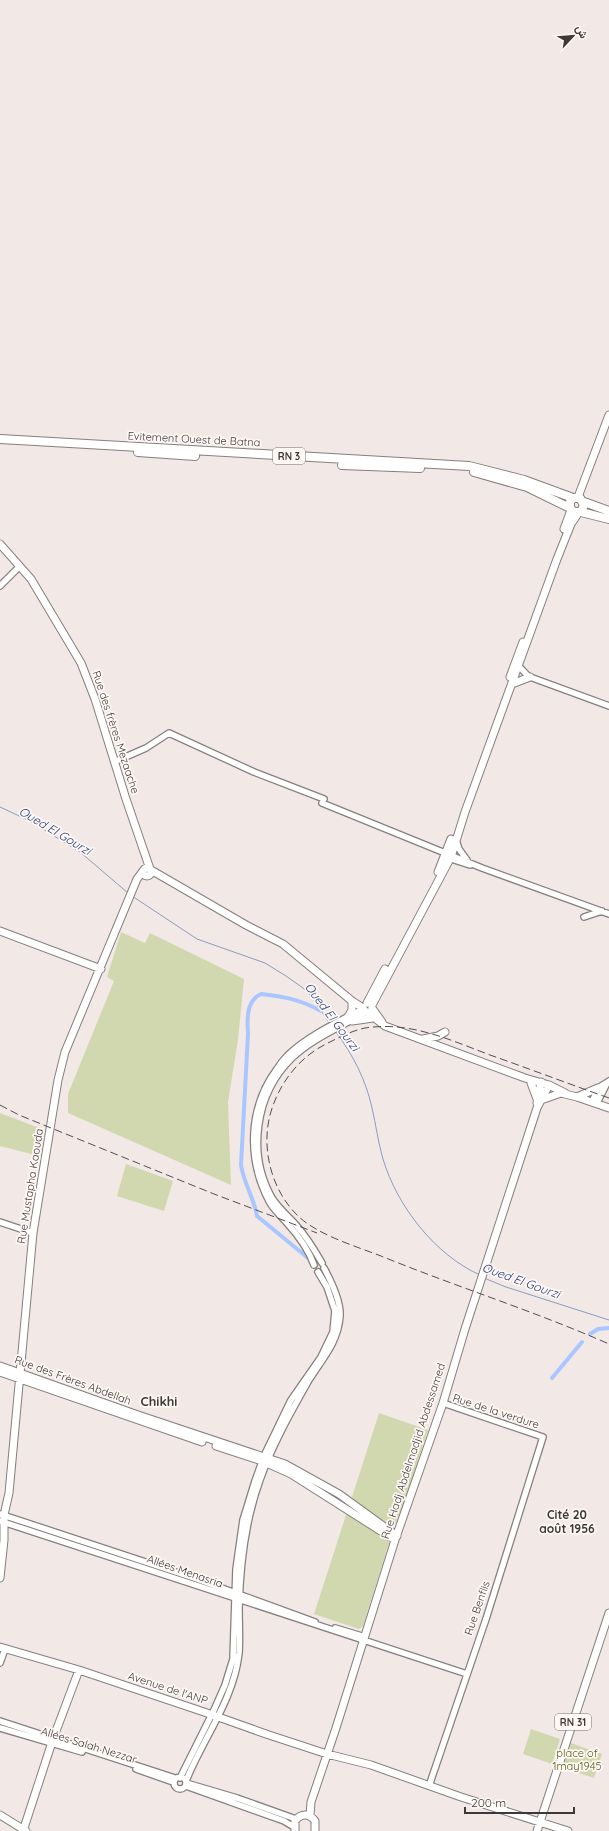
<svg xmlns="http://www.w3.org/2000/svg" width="609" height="1831" viewBox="0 0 609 1831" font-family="Quicksand,Vazirmatn,sans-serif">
	<rect width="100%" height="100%" fill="#f2e9e6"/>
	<path fill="#d1d8b0" d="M121 932 145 943 150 933 244 979 238 1040 228 1102 231 1185 68 1113V1094L114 981 107 977Z
		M0 1113 42 1129 39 1156 0 1146Z
		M126 1164 173 1181 164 1211 117 1196Z
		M379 1413 428 1430 398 1523 391 1526 356 1503 352 1497Z
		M347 1512 386 1538 389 1543 363 1626 359 1629 314 1614Z
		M531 1729 560 1739 552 1764 523 1754Z
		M568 1742 602 1754 594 1778 560 1767Z"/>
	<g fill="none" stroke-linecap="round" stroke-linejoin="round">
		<path stroke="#899cc3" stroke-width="1" d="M0 807 30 821 80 852 128 893
			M132 896 197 939 265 963 286 976 303 988 311 996 330 1024
			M336 1032C353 1055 366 1080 372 1108 376 1125 378 1142 383 1159 397 1206 435 1255 480 1275
			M484 1278 506 1287 609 1320"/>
		<path stroke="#aac6fe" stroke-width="4" d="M308 1258 257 1216C254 1198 244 1184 241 1165L248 1034C247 1021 246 1000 261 994 285 997 299 999 321 1011
			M590 1334 598 1329 609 1328
			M552 1378 582 1342"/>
		<defs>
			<path id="minor" d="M0 586 20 566
				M516 665C522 667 524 674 530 677L609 706
				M114 762 146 748 169 733 254 772 324 799
				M322 803 482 868 609 914
				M456 840 459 849 467 860
				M448 858 470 865
				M584 917 602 911
				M592 1102 598 1088 609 1081
				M597 1103 607 1083
				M0 1222 33 1233
				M322 1263C314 1249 307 1237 296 1225 288 1216 279 1209 272 1198 247 1154 255 1094 292 1058 313 1038 341 1027 366 1012
				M314 1265C308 1248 298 1235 286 1222 280 1215 273 1209 269 1201 247 1159 248 1108 277 1069 280 1064 284 1059 288 1055 309 1035 338 1022 363 1009
				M0 1514 197 1579 315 1622
				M0 1521 467 1674
				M335 1628 365 1637
				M0 1663 5 1649
				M0 1721 175 1778
				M0 1728 82 1752
				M136 1769 173 1782
				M174 1783a6 6 0 1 1 12 0a6 6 0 1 1-12 0Z
				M180 1778 214 1710 225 1685 233 1659 236 1569 243 1520 255 1481 264 1456 291 1400 321 1357 333 1332 335 1311 327 1287 318 1272
				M186 1781C203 1738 234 1700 239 1653 240 1638 239 1623 239 1608 240 1565 245 1521 260 1480 272 1445 291 1412 309 1380 322 1359 338 1343 340 1316 341 1301 331 1281 324 1268
				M186 1783 237 1798 296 1819
				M186 1786 284 1821 294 1827
				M429 1786 486 1619 543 1437 443 1403"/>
			<path id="major" d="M578 497 609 415
				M564 529 571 510
				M0 544 31 579 81 663 95 699 126 799 150 869
				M510 677 523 642
				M512 684 530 677
				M143 872a4 4 0 1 1 8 0a4 4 0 1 1-8 0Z
				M151 870 246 925 283 944 352 1001 363 1008
				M438 872 451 839
				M0 931 101 969
				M367 1003 385 969
				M372 1005 451 857 465 812 557 559 571 524 579 512
				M372 1008 382 1022
				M367 1012 385 1026 525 1078 549 1085 565 1093
				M348 1017 352 1010V1001
				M352 1021 373 1018
				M423 1039 438 1036 445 1032
				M531 1083 537 1099
				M561 1093 577 1097 609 1108
				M577 1097 598 1088
				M541 1100 561 1093
				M537 1103 541 1082
				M0 1366 138 1415 285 1464 339 1494 397 1536
				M0 1372 202 1442
				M216 1446 262 1461 291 1474 395 1540
				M0 1578 4 1540V1515L9 1493 33 1233 58 1080 65 1052 137 879 143 871
				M0 1647 79 1670 207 1713 269 1735 327 1754 371 1765 461 1797 568 1831
				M0 1815 26 1831
				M310 1816 311 1802 336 1728 395 1540 443 1403 465 1329 537 1108 549 1085
				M23 1831 53 1739 79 1670
				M295 1831V1821C301 1813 309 1813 315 1821V1831
				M537 1831 609 1613"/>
			<path id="highway" d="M0 439 469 466 524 480 573 498H580L584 505 581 512H574L570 508V502L573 498
				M138 452 195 456
				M342 465 420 468
				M474 472 527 487 570 508
				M584 502 609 511
				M581 512 609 519"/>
		</defs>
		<use href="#minor" stroke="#867f7c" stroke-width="8"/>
		<use href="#major" stroke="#867f7c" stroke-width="9"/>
		<use href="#highway" stroke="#867f7c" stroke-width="10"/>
		<use href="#minor" stroke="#fff" stroke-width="5.5"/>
		<use href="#major" stroke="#fff" stroke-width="7"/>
		<use href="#highway" stroke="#fff" stroke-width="8"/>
		<path stroke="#534f4e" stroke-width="1" stroke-dasharray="8 4" stroke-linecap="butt" d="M609 1098C569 1084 530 1069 490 1055 453 1041 414 1023 373 1027 356 1028 340 1037 326 1044 298 1058 278 1085 270 1115 261 1150 272 1191 298 1216 318 1235 355 1246 381 1256 457 1287 534 1311 609 1344
			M0 1105 19 1115 214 1194 317 1233"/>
	</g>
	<g text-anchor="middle" stroke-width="3.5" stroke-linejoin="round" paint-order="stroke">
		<g fill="#fef7f4" stroke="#767270" stroke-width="1">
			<rect x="273" y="448" width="32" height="16" rx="3"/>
			<rect x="555" y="1714" width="36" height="16" rx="3"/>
		</g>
		<g font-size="10" font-weight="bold" fill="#3c3938">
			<text x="289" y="460">RN 3</text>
			<text x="573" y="1726">RN 31</text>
		</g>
		<g font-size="11" fill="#3c3938" stroke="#fef7f4">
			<text transform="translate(194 439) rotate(3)" y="4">Evitement Ouest de Batna</text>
			<text transform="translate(116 732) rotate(72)" y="4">Rue des frères Mezaache</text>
			<text transform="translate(30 1186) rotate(-81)" y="4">Rue Mustapha Kaouda</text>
			<text transform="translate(73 1380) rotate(20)" y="4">Rue des Frères Abdellah</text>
			<text transform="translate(496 1411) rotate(18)" y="4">Rue de la verdure</text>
			<text transform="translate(413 1451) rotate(-72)" y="4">Rue Hadj Abdelmadjid Abdessamed</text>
			<text transform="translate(185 1571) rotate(19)" y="4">Allées Menasria</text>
			<text transform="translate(477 1608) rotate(-71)" y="4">Rue Benflis</text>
			<text transform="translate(168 1688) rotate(18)" y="4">Avenue de l'ANP</text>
			<text transform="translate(89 1745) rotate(17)" y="4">Allées Salah Nezzar</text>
		</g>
		<g font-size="11" fill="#555d16" stroke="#fef7f4">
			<text x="577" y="1757">place of<tspan x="577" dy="13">1may1945</tspan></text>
		</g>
		<g font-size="12" font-style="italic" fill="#254282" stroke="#fef7f4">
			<text transform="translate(55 831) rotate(31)" y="4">Oued El Gourzi</text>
			<text transform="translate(332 1017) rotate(53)" y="4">Oued El Gourzi</text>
			<text transform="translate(521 1281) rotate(20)" y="4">Oued El Gourzi</text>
		</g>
		<g font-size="12" font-weight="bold" fill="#3c3938" stroke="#fef7f4">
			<text x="567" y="1519">Cité 20<tspan x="567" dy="14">août 1956</tspan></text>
		</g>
		<g font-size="13" font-weight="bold" fill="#3c3938" stroke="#fef7f4">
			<text x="159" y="1406">Chikhi</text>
		</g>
	</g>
	<g transform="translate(573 36) rotate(64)" stroke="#fef7f4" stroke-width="3" paint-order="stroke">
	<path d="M0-3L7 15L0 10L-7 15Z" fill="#3c3938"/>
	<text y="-6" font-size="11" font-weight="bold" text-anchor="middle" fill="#3c3938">ش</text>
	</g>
	<path d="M465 1807v6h109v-6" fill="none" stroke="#3c3938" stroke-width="2"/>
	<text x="471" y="1807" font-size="12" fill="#3c3938" stroke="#fef7f4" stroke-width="3" paint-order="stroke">200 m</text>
</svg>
